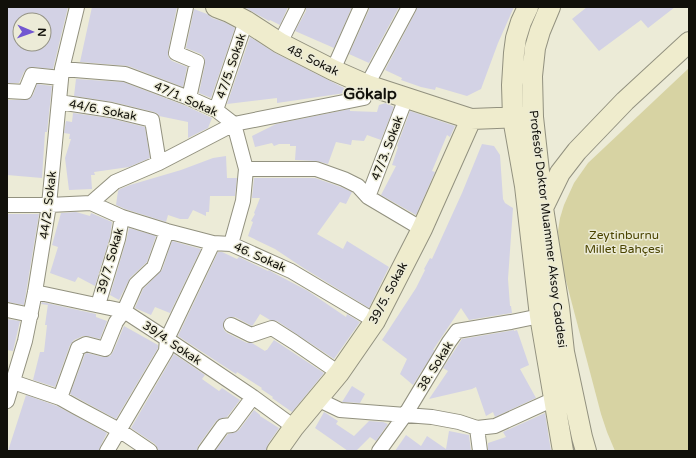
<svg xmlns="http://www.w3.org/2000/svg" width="696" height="458" viewBox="0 0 696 458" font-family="'Varela Round',sans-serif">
	<rect width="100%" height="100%" fill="#ecebd7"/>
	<path fill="#d7d3a3" d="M689 68V451H615L607 432 601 414 560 258 558 231 560 218 564 205 574 183 588 163Z"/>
	<path fill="#d3d2e5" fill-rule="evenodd" d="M7 7H68L53 69 33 67 28 68 24 72 19 83H7ZM20 20H44V44H20Z
		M92 7H177L168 51V55L169 58 172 61 187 67 183 87 128 66 80 62Z
		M244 7H288L280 25 270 20 269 21 260 16Z
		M306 7H352L334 48 295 31 306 11Z
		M369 7H399L369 63 349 54 369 10Z
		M417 7H514L498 43 481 89 467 96 436 87 435 90 421 87 401 80 402 78 385 70 416 11Z
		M587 7H675L648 28 641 20 599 51 572 19Z
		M194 9 207 14 212 18 224 22 235 28 211 98 199 93 205 64V60L204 57 201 54 186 48Z
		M250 37 275 53 352 92 277 103V98L227 104Z
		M76 79 123 82 186 106 212 118 208 128 188 138V122L159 116 158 114 154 112 113 102 74 96Z
		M37 84 52 86 47 132H45L42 178 7 175V100H25L29 99 33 95Z
		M386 103 394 107 381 140 367 135 364 141 352 140 351 145 336 142 328 164 316 161 295 160 296 146H290V144H279L274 146 272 143 255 147 252 136 276 124 350 109V111L377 112 379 105Z
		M410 111 455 126 450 137 447 135 432 171 435 172 416 215 381 195 396 166 392 165 398 147 397 146Z
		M73 113 109 118 145 127 150 158 129 167 94 172 95 175H91L92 189 69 190 65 158 71 139H69L70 134 64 133 66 121 72 122Z
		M482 144 494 146 500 155 503 199 505 203 513 208 508 279 510 306H511L512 313 469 320 461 308 433 350H435L413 385 400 374 407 359 382 340 416 288 425 270 424 269 430 258 432 259 462 193Z
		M226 156 227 178H237L235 196H210L209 212H206V216L193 210 188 219H180L168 215 166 222 125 209 116 205 118 191 120 189 130 185 181 170 213 158Z
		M254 178H315L341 187 352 192 346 204 340 202 317 234 343 249 347 241 389 267 369 308 305 269 275 249 248 236 253 222 251 221 255 214 254 213 260 198H252Z
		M76 212 90 216 91 213 112 222 110 237 95 286 78 277 75 282 50 273 58 247 52 245 61 213Z
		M7 214H39L24 305 7 302Z
		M129 228 156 236 147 262 130 278 119 300 110 295 126 241Z
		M172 241 201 249 170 313 155 307 151 315 135 308 143 289 162 270Z
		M218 252H222L237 259 239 257 268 271 269 270 272 272 308 291 346 317 347 314 360 322 334 359 277 321 270 320 260 314 253 325 252 326 235 317H231L227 318 224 321 223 326 224 330 227 333 247 343H252L265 351 266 350H267L274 340 324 373 292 412 272 398 273 397 261 389 262 388 237 372 236 374 178 336Z
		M42 302 96 314V317L107 321 100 339 88 336H83L74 340 70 345 55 387 33 380 40 352H44L47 325H45L48 304V305L41 304Z
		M7 319 20 321 13 351 7 350Z
		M124 326 158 345V348L116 419 70 394 85 354 87 353 103 357H107L110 356 113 352Z
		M514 330V331L517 330 529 365 520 369 536 398 495 417 493 412 486 416 476 387 472 389 429 399 448 371 443 368 462 339Z
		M174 354 205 375 202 379 219 391 222 388 240 400 227 417 219 419 216 421 198 446 197 451H158L157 447 155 444 131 428Z
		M352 386 365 394 360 403 342 402Z
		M26 395 57 406 107 433 100 447 99 451H8Z
		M254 410 260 415V416L279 428 268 444 266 451H215L228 434 236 432 239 430Z
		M324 412 338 421 336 424 354 436 369 421 383 422 388 424 376 441 370 437 356 451H348L315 428Z
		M545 413 551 451H488V443L506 437 503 432Z
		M449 431 469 435 471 451H395L406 435 421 446 427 436 446 449Z"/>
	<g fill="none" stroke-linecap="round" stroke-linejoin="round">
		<defs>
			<path id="street" d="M186 7 176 53 197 62 189 98
				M280 43 298 7
				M62 69 125 74 189 98 216 110 234 124 246 169 243 201 231 244
				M333 70 361 7
				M7 91 25 92 32 75 61 78
				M59 102 111 110 152 120 159 163
				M216 110 246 21
				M246 169H316L344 179 358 186 368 197 422 229
				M368 197 406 98
				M91 203 122 217 167 231 213 243 231 244 291 271 375 321
				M7 205H49L91 203 115 182 159 163 234 124 364 98 367 85 409 7
				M35 292 124 311 167 339 253 397 294 427
				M98 305 118 239 122 217
				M7 310 31 315
				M231 325 251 335 272 328 294 342 339 373
				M13 382 60 398 76 407 119 430 150 451
				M60 398 78 348 86 344 105 349 116 322 124 311 136 284 154 267 167 231
				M317 399 340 410 432 417 459 422 477 428 495 426 554 399
				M7 401 25 341 35 292 49 205 62 69 77 7
				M477 428 480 451
				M107 451 166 351 167 339 213 243
				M205 451 223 426 232 425 253 397
				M379 451 405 415 449 342 457 331 511 322 540 316"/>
			<path id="secondary" d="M216 7 229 12 246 21 280 43 333 70 367 85 471 119 527 117
				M528 7 521 22 516 38 514 53 512 85 513 118 525 186 540 316 563 451
				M550 7 540 31 535 48 532 76 533 117 543 208 559 307 564 352 582 437 586 451
				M543 208 560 173 577 151 625 101 689 42
				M277 451 294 427 339 373 375 321 422 229 471 119"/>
		</defs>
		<use href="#street" stroke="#92917f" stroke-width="16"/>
		<use href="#secondary" stroke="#92917f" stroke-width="22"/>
		<use href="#street" stroke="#fff" stroke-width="14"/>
		<use href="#secondary" stroke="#efeccd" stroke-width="20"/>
	</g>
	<g text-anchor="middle" stroke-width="3" stroke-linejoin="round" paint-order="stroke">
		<g font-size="12" fill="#11100a" stroke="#ecebd7">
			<text transform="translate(313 60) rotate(26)" y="4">48. Sokak</text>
			<text transform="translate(231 66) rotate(-71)" y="4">47/5. Sokak</text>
			<text transform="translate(186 99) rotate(24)" y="4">47/1. Sokak</text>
			<text transform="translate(103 110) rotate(11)" y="4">44/6. Sokak</text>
			<text transform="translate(387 148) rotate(-69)" y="4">47/3. Sokak</text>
			<text transform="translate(48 205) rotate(-83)" y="4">44/2. Sokak</text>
			<text transform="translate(548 229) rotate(83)" y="4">Profesör Doktor Muammer Aksoy Caddesi</text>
			<text transform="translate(260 257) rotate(24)" y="4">46. Sokak</text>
			<text transform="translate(110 261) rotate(-74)" y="4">39/7. Sokak</text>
			<text transform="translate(388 293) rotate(-62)" y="4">39/5. Sokak</text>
			<text transform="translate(172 343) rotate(34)" y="4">39/4. Sokak</text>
			<text transform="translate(435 366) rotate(-58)" y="4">38. Sokak</text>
		</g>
		<g font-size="12" fill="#4a4400" stroke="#ecebd7">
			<text x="624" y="239">Zeytinburnu<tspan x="624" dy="14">Millet Bahçesi</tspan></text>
		</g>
		<g font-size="16" font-weight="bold" fill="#11100a" stroke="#ecebd7">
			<text x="370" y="99">Gökalp</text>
		</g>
	</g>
	<rect width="696" height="458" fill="none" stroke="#11100a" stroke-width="16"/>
	<g transform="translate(32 32) rotate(92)"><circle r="19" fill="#ecebd7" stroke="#949385"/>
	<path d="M0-3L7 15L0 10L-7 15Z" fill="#7257d1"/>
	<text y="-6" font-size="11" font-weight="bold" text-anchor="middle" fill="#11100a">N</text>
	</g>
</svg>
